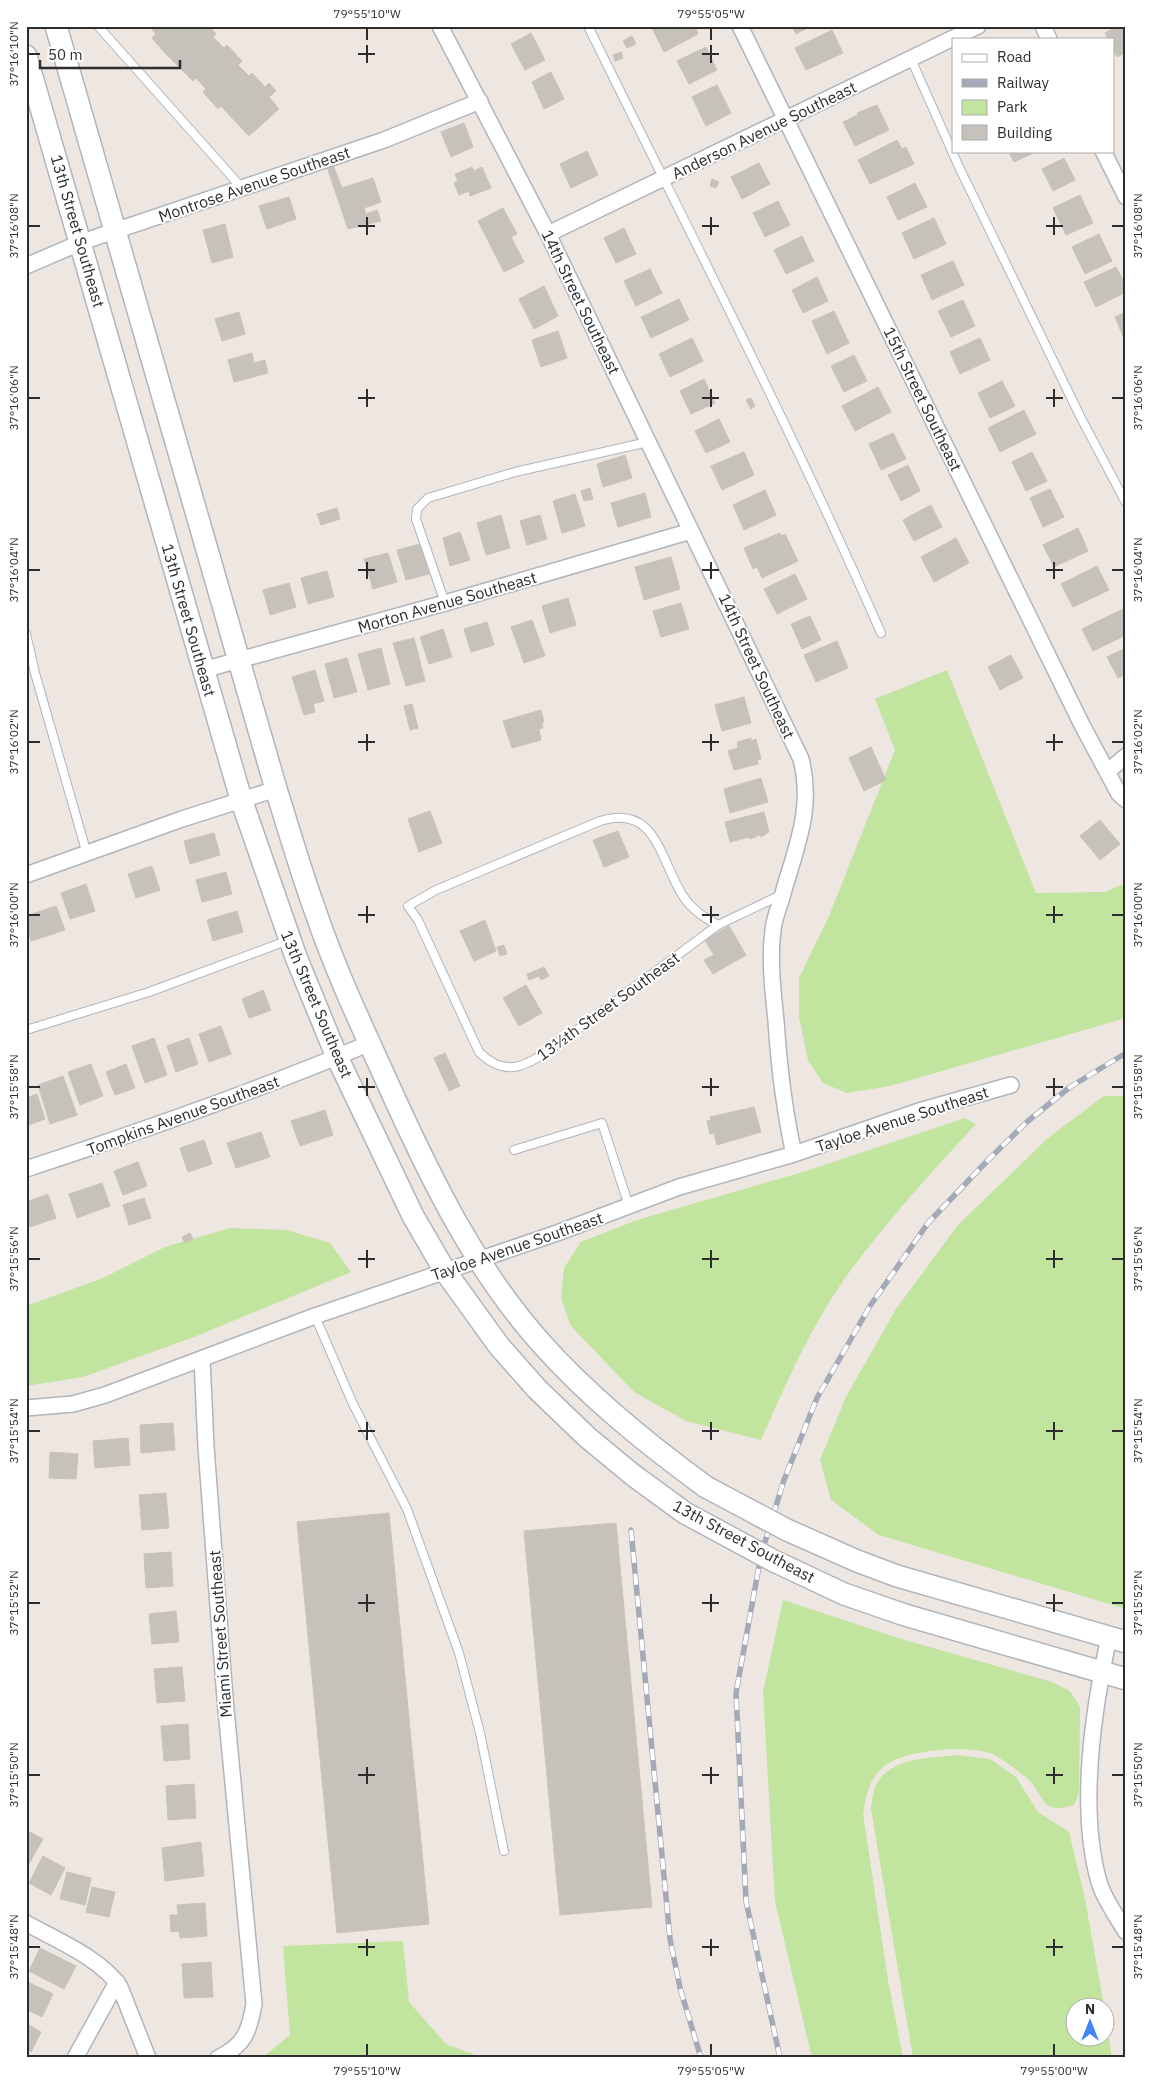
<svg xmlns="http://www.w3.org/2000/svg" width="1152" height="2084" viewBox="0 0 1152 2084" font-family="'IBM Plex Sans',sans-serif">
	<rect width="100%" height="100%" fill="#eee6e0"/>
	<path fill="#c1e49e" d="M947 670 1036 893 1105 892 1126 883V1018L890 1086 847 1093 823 1083 808 1060 799 1017V978L829 916 895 750 875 699Z
		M1104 1096H1126V1609L879 1535 831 1500 820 1460 846 1397 896 1309 958 1225 1048 1138Z
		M965 1118 976 1124C930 1174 883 1225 843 1281 809 1330 785 1386 761 1440L686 1421 634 1392 571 1326 561 1298 564 1268 581 1242 637 1220 803 1172Z
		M230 1228 287 1230 330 1243 351 1272 194 1337 83 1377 26 1386V1306L103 1278 165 1247Z
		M783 1600 898 1638 1052 1682 1070 1691 1080 1707 1079 1793 1074 1805C1039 1815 1047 1798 1028 1779 1021 1773 999 1756 990 1753 966 1745 899 1749 881 1769 868 1782 866 1797 863 1814L888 1980 903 2058H812L775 1901 763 1692Z
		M958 1755 990 1759 1016 1777 1038 1812 1069 1832 1085 1899 1104 2006H1074V2036H1104L1105 2007 1112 2058H913L871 1809C872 1803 872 1796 874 1790 885 1757 930 1758 958 1755Z
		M403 1941 409 2002 446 2044 483 2058H262L290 2035 283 1946Z"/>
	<path fill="#c7c1bb" stroke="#cac1ba" d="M149 26H209L216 34 213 37 224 48 227 45 242 61 238 65 249 76 252 73 265 87 269 83 276 91 269 97 279 109 249 136 221 106 218 109 203 92 206 89 196 78 193 81 165 53 152 38 156 34Z
		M655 26H695L698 34 664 52 652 28Z
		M792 26H811L796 34Z
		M1118 26H1126V52L1117 57 1113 50V39H1108L1105 33Z
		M832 30 843 53 806 70 795 48Z
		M531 33 545 60 525 70 511 44Z
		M632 36 636 44 627 48 623 41Z
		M706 47 717 70 689 84 677 61Z
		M621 52 623 58 615 61 613 55Z
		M551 72 564 99 544 109 532 82Z
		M717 85 731 113 706 126 692 97Z
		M877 105 889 130 855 146 843 122 858 115 857 113Z
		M464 123 473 147 451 157 441 132Z
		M897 140 902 149 906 147 914 164 870 184 858 160Z
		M587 151 598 175 571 188 560 164Z
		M1008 151H1038L1014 162Z
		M1064 158 1075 180 1053 191 1042 169Z
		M759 163 770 184 742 199 731 177Z
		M333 165 342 188 373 178 381 202 364 208 366 214 377 210 381 221 348 229 327 167Z
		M472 167 474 171 482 167 491 188 470 196 469 191 459 195 454 183 458 182 455 174Z
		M712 179 719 182 716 188 710 186Z
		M915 183 927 207 898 220 887 197Z
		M1080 195 1093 223 1066 235 1053 208Z
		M289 197 296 219 267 229 259 206Z
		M778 201 790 225 765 237 753 213Z
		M503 208 517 234 511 237 524 262 504 272 478 221Z
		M934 218 946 244 914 259 902 233Z
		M225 224 233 257 212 263 203 230Z
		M624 228 636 254 616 263 604 238Z
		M1099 234 1112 261 1085 274 1072 247Z
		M802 236 814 261 786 274 774 250Z
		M953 261 964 285 932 300 921 275Z
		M1116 267 1126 286V292L1096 307 1084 282Z
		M650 269 662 293 636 306 624 281Z
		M817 277 828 301 803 313 792 290Z
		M544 286 558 316 534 329 519 299Z
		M679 299 689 320 651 338 641 317Z
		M963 300 975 326 951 337 938 311Z
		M834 311 849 343 827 354 812 321Z
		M239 312 245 334 222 341 215 319Z
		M1126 312V341H1125L1115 317Z
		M558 331 567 358 541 367 532 340Z
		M692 338 703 361 670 377 659 354Z
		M980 338 990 360 960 374 950 352Z
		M252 353 254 363 265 360 268 373 234 382 228 360Z
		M854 355 867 381 844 392 831 366Z
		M704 379 715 403 691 414 680 391Z
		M1002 381 1015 406 990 418 978 393Z
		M878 387 891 412 855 431 842 406Z
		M751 398 755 406 751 409 746 400Z
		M1024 410 1036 434 1000 452 988 428Z
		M719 419 730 442 706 453 695 431Z
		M893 433 906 459 881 470 869 444Z
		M744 452 754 475 722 490 711 466Z
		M1032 452 1047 481 1026 491 1012 462Z
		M625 455 632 478 603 487 597 464Z
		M908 465 920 491 901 501 888 475Z
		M590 488 593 499 584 501 581 491Z
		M1050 489 1064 517 1043 527 1030 498Z
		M765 490 776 515 744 530 733 505Z
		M645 493 651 517 618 527 611 503Z
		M575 494 585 526 562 533 553 501Z
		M931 505 942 527 914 541 903 520Z
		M337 508 340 519 321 525 317 514Z
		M501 515 510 548 486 555 477 523Z
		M540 515 547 539 527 545 520 521Z
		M1078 528 1088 551 1054 567 1043 545Z
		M460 532 470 560 450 566 443 538Z
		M780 533 781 536 785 534 798 561 762 578 757 567 753 569 744 548Z
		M956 538 969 563 934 582 921 557Z
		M420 544 429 574 406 580 397 550Z
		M388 553 397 582 373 589 364 559Z
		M671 557 680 589 644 600 635 567Z
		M1097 566 1109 590 1073 607 1061 584Z
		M327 571 334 597 308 604 301 578Z
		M795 574 807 599 777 614 764 589Z
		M289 583 296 607 270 615 263 590Z
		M568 598 576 625 550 633 542 606Z
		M681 603 689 629 661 637 653 611Z
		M1123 609 1126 614V635L1093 651 1082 629Z
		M810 616 821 640 802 649 791 624Z
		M532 620 545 656 524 663 511 627Z
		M487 622 494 645 471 652 464 629Z
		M443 629 452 657 429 664 420 637Z
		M414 638 425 681 406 686 393 643Z
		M837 641 848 668 816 682 804 655Z
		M381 648 390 684 368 690 358 654Z
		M1126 648V674L1118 678 1107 657Z
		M1011 655 1023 678 1000 690 988 667Z
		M347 658 357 692 334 698 325 664Z
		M315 670 324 701 313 704 315 712 304 715 292 677Z
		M744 697 751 723 722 731 715 705Z
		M412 704 418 728 410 730 404 706Z
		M541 710 544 722H542L543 728 539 729 541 740 512 748 503 721Z
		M751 738V741L756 739 761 759 757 760 758 764 734 770 728 751 738 748 737 742Z
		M871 747 886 780 864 791 849 758Z
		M761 778 768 802 730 813 724 789Z
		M430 811 442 843 419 852 408 819Z
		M764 812 769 832 761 837 760 835 750 839 749 837 730 842 725 822Z
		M1100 820 1120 844 1100 860 1080 836Z
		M618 831 629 857 604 867 593 840Z
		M214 833 220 855 190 864 184 841Z
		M152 866 160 890 136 898 128 874Z
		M226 872 232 894 202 902 196 880Z
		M86 884 95 911 70 919 61 893Z
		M56 906 65 930 31 941 26 926V916Z
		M237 911 243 932 213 941 207 920Z
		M485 920 496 951 474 961 460 931Z
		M729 926 746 955 713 974 704 960 714 955 705 940Z
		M504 945 507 954 500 956 497 947Z
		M544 967 549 976 541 980 539 976 529 980 527 974Z
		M526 985 542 1013 519 1026 503 998Z
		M263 990 271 1010 258 1015 252 995Z
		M252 995 258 1015 249 1018 242 999Z
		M221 1026 231 1054 209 1062 199 1034Z
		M154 1038 167 1075 145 1083 132 1046Z
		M189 1038 198 1064 176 1072 167 1046Z
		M445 1053 460 1086 449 1091 434 1058Z
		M91 1064 103 1096 80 1105 68 1072Z
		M126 1064 135 1088 115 1095 106 1072Z
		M63 1076 77 1115 50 1124 38 1085Z
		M37 1094 45 1119 26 1126V1098Z
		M754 1107 761 1132 717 1145 714 1133 710 1134 707 1121 711 1120 710 1117Z
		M325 1110 333 1135 300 1146 291 1121Z
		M261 1132 270 1157 236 1168 227 1143Z
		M204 1140 212 1164 188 1172 180 1148Z
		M138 1162 147 1186 123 1195 114 1171Z
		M102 1183 110 1206 77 1218 69 1194Z
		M48 1194 56 1218 30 1227 26 1217V1202Z
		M144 1198 151 1218 129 1225 123 1205Z
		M190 1233 193 1239 185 1243 182 1237Z
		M173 1423 175 1450 141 1453 140 1425Z
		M128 1438 130 1465 95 1468 93 1441Z
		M50 1452 78 1454 76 1479 49 1478Z
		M166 1493 169 1528 142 1530 139 1495Z
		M389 1513 429 1924 337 1933 297 1522Z
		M616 1523 652 1907 560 1915 524 1531Z
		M171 1552 173 1586 146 1588 144 1554Z
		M176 1611 179 1642 152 1644 149 1614Z
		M182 1667 185 1701 157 1703 154 1669Z
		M188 1724 190 1759 164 1761 161 1726Z
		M194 1784 196 1818 168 1820 166 1786Z
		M26 1830 43 1839 26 1869Z
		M201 1842 204 1876 165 1881 162 1848Z
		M43 1856 65 1868 51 1895 29 1883Z
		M67 1872 91 1878 85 1905 60 1899Z
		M92 1887 115 1892 109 1917 86 1912Z
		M205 1903 207 1936 180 1938 179 1931 171 1932 170 1915H178L177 1905Z
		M40 1948 76 1966 64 1989 29 1971Z
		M211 1962 213 1997 184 1998 182 1964Z
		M28 1982 53 1994 42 2017 26 2009Z
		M26 2023 41 2032 31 2052 26 2049Z"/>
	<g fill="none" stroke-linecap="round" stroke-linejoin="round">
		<defs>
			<path id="lane" d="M98 26 242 188
				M588 26C687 228 791 427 881 633
				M911 59 959 167 1080 416 1126 503
				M445 603 416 519 417 509 428 498 515 472 648 442
				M26 634 35 673 87 854
				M718 925 558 1044C530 1063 508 1081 479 1052L418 920 408 906 436 890 600 821C657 803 660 861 683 896 692 910 704 918 718 925L783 894
				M26 1030 149 992 289 940
				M514 1150 602 1123 629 1206
				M315 1316 353 1404 407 1509 459 1653 480 1733 504 1851"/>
			<path id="street" d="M440 26 548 234 801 759C814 810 795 849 782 897 779 907 774 919 773 930 769 960 773 992 776 1021 779 1066 784 1110 794 1154
				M740 26 1082 725 1119 794 1126 800
				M1043 26 1049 39
				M1103 151 1126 197
				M548 234 978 26
				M26 266 82 242 384 140 480 101
				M203 670 445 603 691 531
				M1107 772 1126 756
				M26 875 182 819 276 789
				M26 1169C142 1131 257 1091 370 1043
				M202 1359 206 1447 225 1699 254 2004C249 2032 245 2045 218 2058
				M26 1408 73 1404 105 1395 315 1316 557 1233 679 1187 794 1154 919 1111 1011 1085
				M1109 1637C1093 1711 1078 1808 1099 1882 1104 1899 1117 1917 1126 1932
				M26 1923C56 1940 101 1958 120 1987L148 2058
				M75 2058 117 1982"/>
			<path id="secondary" d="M56 26 276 789C289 830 301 872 316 913 337 975 366 1035 393 1095 433 1183 476 1270 541 1343 590 1398 647 1444 706 1487
				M26 56 241 799 296 957 337 1057 413 1216 445 1271 499 1346 537 1389 587 1437 633 1475 685 1513
				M857 1561 897 1576 1126 1642
				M844 1594 905 1615 1126 1679"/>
		</defs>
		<use href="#lane" stroke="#b0b5bd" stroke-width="10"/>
		<use href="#street" stroke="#b0b5bd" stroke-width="18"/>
		<use href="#secondary" stroke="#b0b5bd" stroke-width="24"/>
		<use href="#lane" stroke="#fff" stroke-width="8"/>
		<use href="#street" stroke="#fff" stroke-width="15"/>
		<use href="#secondary" stroke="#fff" stroke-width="21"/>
		<defs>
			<path id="rail" d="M631 1530 670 1939 680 1988 701 2058
				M780 2058 746 1901 736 1693 761 1555 784 1480 817 1398 870 1306 928 1223 989 1159 1028 1121 1070 1087 1126 1053"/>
		</defs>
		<use href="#rail" stroke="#a3a9b7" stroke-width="5.5"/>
		<use href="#rail" stroke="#fff" stroke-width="4" stroke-dasharray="11" stroke-linecap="butt"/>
		<defs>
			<path id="secondary-bridge" d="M706 1487 787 1530 857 1561
				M685 1513 774 1561 844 1594"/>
		</defs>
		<use href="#secondary-bridge" stroke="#b0b5bd" stroke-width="24" stroke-linecap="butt"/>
		<use href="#secondary-bridge" stroke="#fff" stroke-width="21"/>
	</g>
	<path fill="none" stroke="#2d2d2d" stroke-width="2" d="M367 28V40M711 28V40M367 45V63M711 45V63M28 54H40M358 54H375M702 54H719M367 217V235M711 217V235M1054 217V235M28 226H40M358 226H375M702 226H719M1046 226H1063M1112 226H1124M367 389V407M711 389V407M1054 389V407M28 398H40M358 398H375M702 398H719M1046 398H1063M1112 398H1124M367 562V579M711 562V579M1054 562V579M28 570H40M358 570H375M702 570H719M1046 570H1063M1112 570H1124M367 734V751M711 734V751M1054 734V751M28 742H40M358 742H375M702 742H719M1046 742H1063M1112 742H1124M367 906V923M711 906V923M1054 906V923M28 915H40M358 915H375M702 915H719M1046 915H1063M1112 915H1124M367 1078V1096M711 1078V1096M1054 1078V1096M28 1087H40M358 1087H375M702 1087H719M1046 1087H1063M1112 1087H1124M367 1250V1268M711 1250V1268M1054 1250V1268M28 1259H40M358 1259H375M702 1259H719M1046 1259H1063M1112 1259H1124M367 1422V1440M711 1422V1440M1054 1422V1440M28 1431H40M358 1431H375M702 1431H719M1046 1431H1063M1112 1431H1124M367 1594V1612M711 1594V1612M1054 1594V1612M28 1603H40M358 1603H375M702 1603H719M1046 1603H1063M1112 1603H1124M367 1767V1784M711 1767V1784M1054 1767V1784M28 1775H40M358 1775H375M702 1775H719M1046 1775H1063M1112 1775H1124M367 1939V1956M711 1939V1956M1054 1939V1956M28 1947H40M358 1947H375M702 1947H719M1046 1947H1063M1112 1947H1124M367 2044V2056M711 2044V2056M1054 2044V2056"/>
	<g text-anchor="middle" stroke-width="4" stroke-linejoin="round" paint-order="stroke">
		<g font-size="16" fill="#2d2d2d" stroke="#fff">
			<text transform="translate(764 130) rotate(-26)" y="6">Anderson Avenue Southeast</text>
			<text transform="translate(254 184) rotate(-19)" y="6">Montrose Avenue Southeast</text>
			<text transform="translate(78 231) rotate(74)" y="6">13th Street Southeast</text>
			<text transform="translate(581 302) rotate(64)" y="6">14th Street Southeast</text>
			<text transform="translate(923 399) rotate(64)" y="6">15th Street Southeast</text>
			<text transform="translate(447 602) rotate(-16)" y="6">Morton Avenue Southeast</text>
			<text transform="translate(189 620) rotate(74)" y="6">13th Street Southeast</text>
			<text transform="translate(757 666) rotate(65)" y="6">14th Street Southeast</text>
			<text transform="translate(317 1004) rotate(67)" y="6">13th Street Southeast</text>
			<text transform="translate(608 1006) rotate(-36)" y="6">13½th Street Southeast</text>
			<text transform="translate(183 1115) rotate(-20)" y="6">Tompkins Avenue Southeast</text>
			<text transform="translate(902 1119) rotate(-18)" y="6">Tayloe Avenue Southeast</text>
			<text transform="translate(517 1246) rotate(-19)" y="6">Tayloe Avenue Southeast</text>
			<text transform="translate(744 1541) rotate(28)" y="6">13th Street Southeast</text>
			<text transform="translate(220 1634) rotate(-94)" y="6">Miami Street Southeast</text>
		</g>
	</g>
	<rect width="1152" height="2084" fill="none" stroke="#ffffff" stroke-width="55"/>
	<rect x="952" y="38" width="162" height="115" fill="#ffffff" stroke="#ababab"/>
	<rect x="962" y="54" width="25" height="8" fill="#ffffff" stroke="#ababab"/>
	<text x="997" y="62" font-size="15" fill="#2d2d2d">Road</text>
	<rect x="962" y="79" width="25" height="8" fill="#a3a9b7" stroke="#ababab"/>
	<text x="997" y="88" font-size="15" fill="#2d2d2d">Railway</text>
	<rect x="962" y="100" width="25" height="15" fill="#c1e49e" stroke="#ababab"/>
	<text x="997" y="112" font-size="15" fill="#2d2d2d">Park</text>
	<rect x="962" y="125" width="25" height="15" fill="#c7c1bb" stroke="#ababab"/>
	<text x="997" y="138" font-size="15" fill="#2d2d2d">Building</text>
	<g transform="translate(1090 2022)"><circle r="24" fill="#ffffff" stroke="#ababab"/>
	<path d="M0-4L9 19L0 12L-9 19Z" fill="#4484f8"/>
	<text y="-8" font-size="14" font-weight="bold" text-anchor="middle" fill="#2d2d2d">N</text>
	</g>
	<path d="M40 60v8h140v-8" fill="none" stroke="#2d2d2d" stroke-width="2.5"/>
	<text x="48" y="60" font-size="15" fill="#2d2d2d" stroke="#ffffff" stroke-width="4" paint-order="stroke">50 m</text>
	<rect x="28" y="28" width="1096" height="2028" fill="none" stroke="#2d2d2d" stroke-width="2"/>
	<g font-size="12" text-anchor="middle" fill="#2d2d2d">
		<text x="367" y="18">79°55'10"W</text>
		<text x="711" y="18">79°55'05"W</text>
		<text transform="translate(14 54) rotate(-90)" y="4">37°16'10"N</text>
		<text transform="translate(14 226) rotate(-90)" y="4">37°16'08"N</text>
		<text transform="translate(1138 226) rotate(-90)" y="4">37°16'08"N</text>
		<text transform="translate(14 398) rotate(-90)" y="4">37°16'06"N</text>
		<text transform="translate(1138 398) rotate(-90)" y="4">37°16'06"N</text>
		<text transform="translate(14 570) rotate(-90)" y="4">37°16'04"N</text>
		<text transform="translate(1138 570) rotate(-90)" y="4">37°16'04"N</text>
		<text transform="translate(14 742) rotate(-90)" y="4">37°16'02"N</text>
		<text transform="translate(1138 742) rotate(-90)" y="4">37°16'02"N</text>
		<text transform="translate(14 915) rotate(-90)" y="4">37°16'00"N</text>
		<text transform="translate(1138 915) rotate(-90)" y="4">37°16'00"N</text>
		<text transform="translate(14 1087) rotate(-90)" y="4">37°15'58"N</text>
		<text transform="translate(1138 1087) rotate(-90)" y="4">37°15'58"N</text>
		<text transform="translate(14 1259) rotate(-90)" y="4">37°15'56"N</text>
		<text transform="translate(1138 1259) rotate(-90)" y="4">37°15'56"N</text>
		<text transform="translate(14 1431) rotate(-90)" y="4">37°15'54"N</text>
		<text transform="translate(1138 1431) rotate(-90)" y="4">37°15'54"N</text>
		<text transform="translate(14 1603) rotate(-90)" y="4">37°15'52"N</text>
		<text transform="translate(1138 1603) rotate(-90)" y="4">37°15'52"N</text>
		<text transform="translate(14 1775) rotate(-90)" y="4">37°15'50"N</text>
		<text transform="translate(1138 1775) rotate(-90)" y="4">37°15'50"N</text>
		<text transform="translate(14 1947) rotate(-90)" y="4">37°15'48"N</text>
		<text transform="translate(1138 1947) rotate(-90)" y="4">37°15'48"N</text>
		<text x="367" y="2075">79°55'10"W</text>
		<text x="711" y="2075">79°55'05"W</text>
		<text x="1054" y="2075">79°55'00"W</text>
	</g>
</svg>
